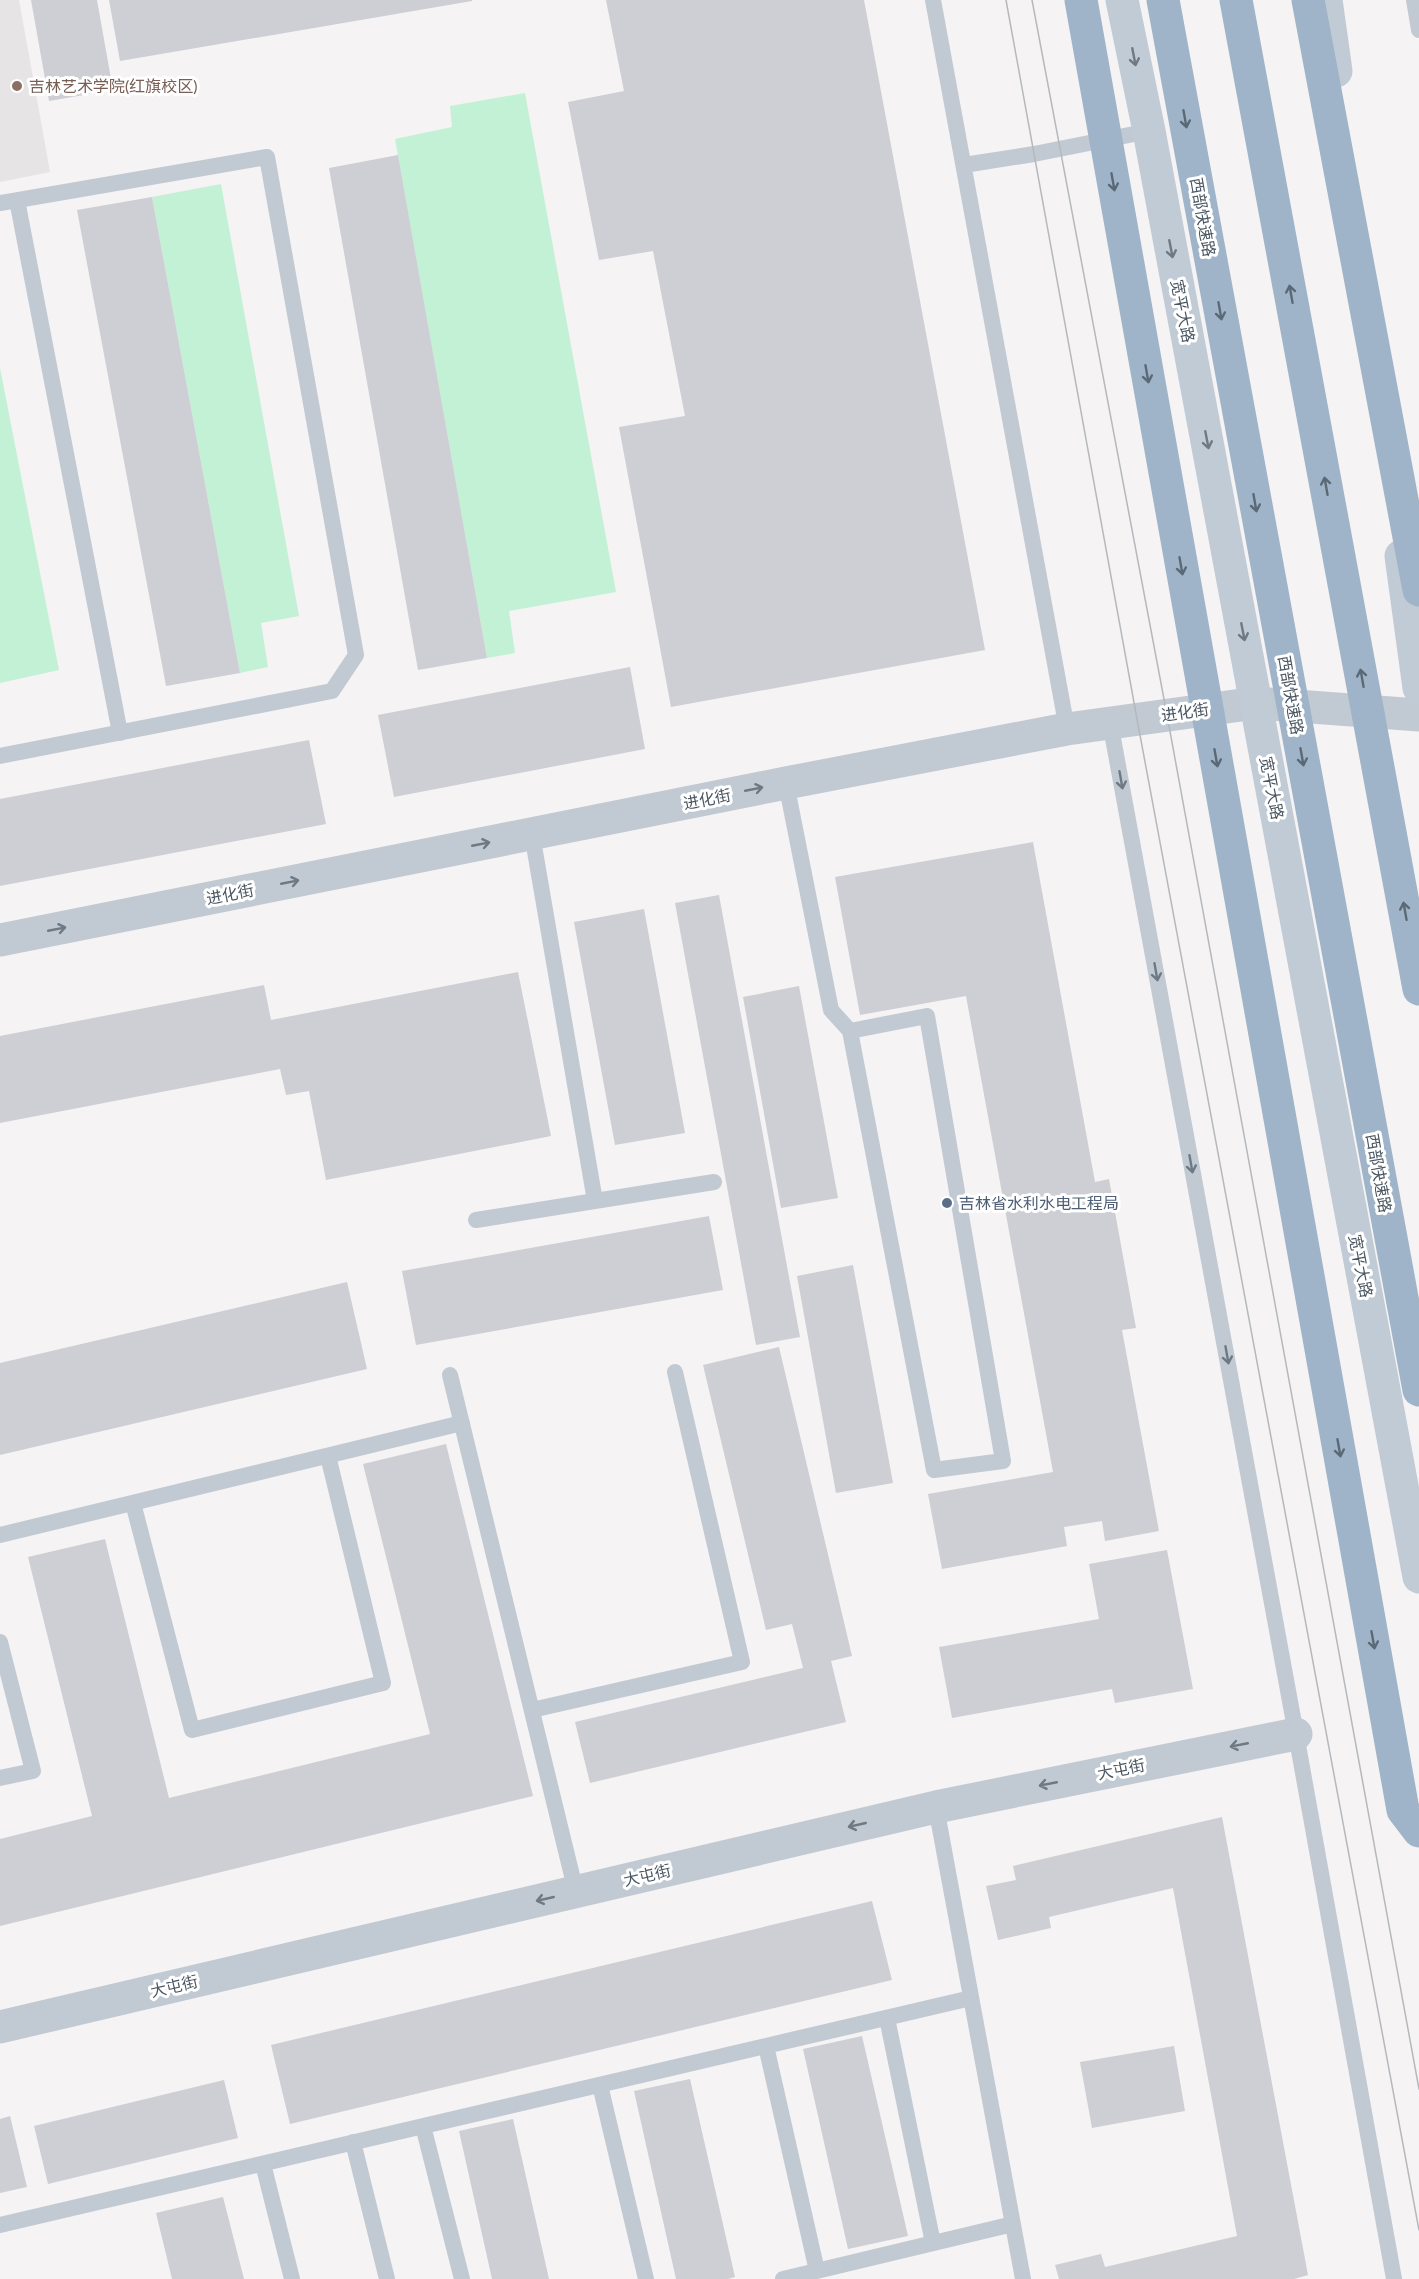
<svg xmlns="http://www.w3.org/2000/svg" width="1419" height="2279" viewBox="0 0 1419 2279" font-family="Lato,'Noto Sans SC',sans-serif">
	<rect width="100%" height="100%" fill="#f5f3f3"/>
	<path fill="#e6e4e5" d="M0 0H19L50 172 0 182Z"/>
	<path fill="#c3f1d5" d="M525 93 616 592 509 611 515 653 487 658 395 139 452 127 450 106Z
		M221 184 299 616 261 623 268 667 240 673 152 197Z
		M0 368 59 670 0 683Z"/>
	<path fill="#cdcfd5" d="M31 0H97L113 90 49 101Z
		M109 0H472V1L120 61Z
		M606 0H864L985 650 671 707 619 427 685 416 653 251 599 260 568 102 624 91Z
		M398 155 487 658 418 670 329 168Z
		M152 197 240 673 166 686 77 210Z
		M630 667 645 749 394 797 378 715Z
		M309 740 326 824 0 886V799Z
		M1033 842 1095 1182 1109 1179 1136 1328 1122 1330 1159 1531 1105 1541 1102 1521 1064 1527 1067 1546 942 1569 928 1494 1053 1472 966 996 860 1015 835 877Z
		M719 895 800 1337 756 1345 675 903Z
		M644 909 685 1133 615 1145 574 922Z
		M518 972 551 1136 326 1180 309 1091 286 1095 280 1069 0 1123V1036L264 985 271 1020Z
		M799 986 838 1198 781 1208 743 997Z
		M709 1216 723 1290 416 1345 402 1271Z
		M853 1265 893 1483 836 1493 797 1276Z
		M347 1282 367 1369 0 1455V1363Z
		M779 1347 852 1656 831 1661 846 1722 590 1783 575 1722 803 1668 792 1624 766 1630 703 1365Z
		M446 1444 533 1796 0 1926V1839L92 1816 28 1557 105 1539 169 1798 430 1734 363 1464Z
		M1167 1550 1193 1689 1115 1703 1112 1689 952 1718 939 1647 1099 1619 1089 1564Z
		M1222 1817 1308 2275 1294 2279H1059L1055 2265 1101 2254 1105 2267 1237 2236 1173 1888 1049 1917 1051 1928 998 1940 986 1886 1016 1880 1013 1866Z
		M872 1901 892 1980 290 2124 271 2045Z
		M862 2036 908 2236 848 2249 803 2049Z
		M1174 2046 1185 2111 1092 2128 1080 2062Z
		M690 2079 735 2277 728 2279H676L634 2091Z
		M224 2080 238 2138 48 2184 34 2126Z
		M10 2116 27 2187 0 2193V2119Z
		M513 2119 549 2279H492L459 2131Z
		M223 2197 244 2279H172L156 2213Z"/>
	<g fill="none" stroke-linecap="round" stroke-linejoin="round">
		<path stroke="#c1cad2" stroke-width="16" d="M933 0 1067 729
			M1414 0 1419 30
			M964 165 1034 154 1149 131
			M17 200 120 733
			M0 203 267 157 356 655 332 691 0 756
			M1110 722 1296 1734 1394 2279
			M786 783 831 1010 850 1031 934 1470 1003 1461 927 1016 850 1031
			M532 834 595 1201
			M476 1220 714 1182
			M450 1375 576 1892
			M133 1503 192 1730 383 1683 328 1456
			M0 1535 462 1423
			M0 1642 33 1771 0 1778
			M532 1710 742 1662 675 1372
			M936 1807 1023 2279
			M887 2018 933 2243
			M766 2046 817 2271
			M600 2085 646 2279
			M423 2126 462 2279
			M353 2142 387 2279
			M263 2164 292 2279
			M0 2225 971 1998
			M783 2279 1013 2224"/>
		<path stroke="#c1cad2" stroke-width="33" d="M1256 703 1419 715"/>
		<path stroke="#c1cad2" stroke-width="33" d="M0 940 786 783 1067 729 1256 703
			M0 2027 936 1807 1296 1734"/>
		<path stroke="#c1cbd6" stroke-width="33" d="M1122 0 1149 131 1419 1577
			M1326 0 1336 71
			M1401 556 1419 688"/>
		<path stroke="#9fb4c9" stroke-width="33" d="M1081 0 1403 1810 1419 1831
			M1163 0 1419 1390
			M1236 0 1419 989
			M1308 0 1419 590"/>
		<path stroke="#b5b8bd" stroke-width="1.5" d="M1006 0 1137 719 1419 2230
			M1032 0 1167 715 1419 2089"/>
	</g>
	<defs><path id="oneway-shaft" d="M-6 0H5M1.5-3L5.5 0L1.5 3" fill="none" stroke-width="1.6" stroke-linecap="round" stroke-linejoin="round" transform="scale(1.5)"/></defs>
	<g stroke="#6e7984">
		<use href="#oneway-shaft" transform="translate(1134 57) rotate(79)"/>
		<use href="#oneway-shaft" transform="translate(1171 249) rotate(79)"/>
		<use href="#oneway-shaft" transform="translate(1207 440) rotate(79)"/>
		<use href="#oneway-shaft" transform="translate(1243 632) rotate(79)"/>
	</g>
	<g stroke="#5b6976">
		<use href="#oneway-shaft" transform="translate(1185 119) rotate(80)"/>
		<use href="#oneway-shaft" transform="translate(1113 182) rotate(80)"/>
		<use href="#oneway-shaft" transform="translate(1291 294) rotate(-100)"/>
		<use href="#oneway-shaft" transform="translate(1220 311) rotate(80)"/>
		<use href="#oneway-shaft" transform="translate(1147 374) rotate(80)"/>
		<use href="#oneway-shaft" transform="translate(1326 486) rotate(-100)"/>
		<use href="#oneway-shaft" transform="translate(1255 503) rotate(80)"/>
		<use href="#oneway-shaft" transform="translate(1181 566) rotate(80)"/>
		<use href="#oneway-shaft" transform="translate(1362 678) rotate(-100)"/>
		<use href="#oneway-shaft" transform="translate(1302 757) rotate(80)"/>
		<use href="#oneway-shaft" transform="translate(1216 758) rotate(80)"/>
		<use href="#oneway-shaft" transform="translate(1405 911) rotate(-100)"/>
		<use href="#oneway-shaft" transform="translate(1339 1448) rotate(80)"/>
		<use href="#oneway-shaft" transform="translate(1373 1640) rotate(80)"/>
	</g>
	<g stroke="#6e7983">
		<use href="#oneway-shaft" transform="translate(1121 780) rotate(80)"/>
		<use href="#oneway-shaft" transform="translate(754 789) rotate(-11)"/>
		<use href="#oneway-shaft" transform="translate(481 844) rotate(-11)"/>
		<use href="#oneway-shaft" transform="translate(290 882) rotate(-11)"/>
		<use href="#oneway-shaft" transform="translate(57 929) rotate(-11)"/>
		<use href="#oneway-shaft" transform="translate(1156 972) rotate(80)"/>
		<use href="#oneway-shaft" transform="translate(1191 1164) rotate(80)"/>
		<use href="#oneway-shaft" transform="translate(1227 1355) rotate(80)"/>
		<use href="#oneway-shaft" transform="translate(1239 1745) rotate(169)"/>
		<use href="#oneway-shaft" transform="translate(1048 1784) rotate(169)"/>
		<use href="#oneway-shaft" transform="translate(857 1825) rotate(167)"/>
		<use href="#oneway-shaft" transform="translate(545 1899) rotate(167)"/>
	</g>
	<circle fill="#8d6e63" stroke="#fff" stroke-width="2" cx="17" cy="86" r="6"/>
	<circle fill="#5c6f8a" stroke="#fff" stroke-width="2" cx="947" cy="1203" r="6"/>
	<g text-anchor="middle" stroke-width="6" stroke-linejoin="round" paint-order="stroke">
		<g font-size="16" fill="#785e54" stroke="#fff" text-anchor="start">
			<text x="29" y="92">吉林艺术学院(红旗校区)</text>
		</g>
		<g font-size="16" fill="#4a5661" stroke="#fff">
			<text transform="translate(1203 217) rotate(80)" y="6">西部快速路</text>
			<text transform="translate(1183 311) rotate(79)" y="6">宽平大路</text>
			<text transform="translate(1291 695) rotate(80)" y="6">西部快速路</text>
			<text transform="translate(1185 712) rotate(-8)" y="6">进化街</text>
			<text transform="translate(1272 788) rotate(79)" y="6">宽平大路</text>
			<text transform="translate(707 799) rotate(-11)" y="6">进化街</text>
			<text transform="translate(230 894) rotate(-11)" y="6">进化街</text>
			<text transform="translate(1379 1173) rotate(80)" y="6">西部快速路</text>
			<text transform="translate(1361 1266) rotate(79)" y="6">宽平大路</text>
			<text transform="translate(1121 1769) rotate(-11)" y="6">大屯街</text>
			<text transform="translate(647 1875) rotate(-13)" y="6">大屯街</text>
			<text transform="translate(174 1986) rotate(-13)" y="6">大屯街</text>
		</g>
		<g font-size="16" fill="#4e5e75" stroke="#fff" text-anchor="start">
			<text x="959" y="1209">吉林省水利水电工程局</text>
		</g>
	</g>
</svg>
